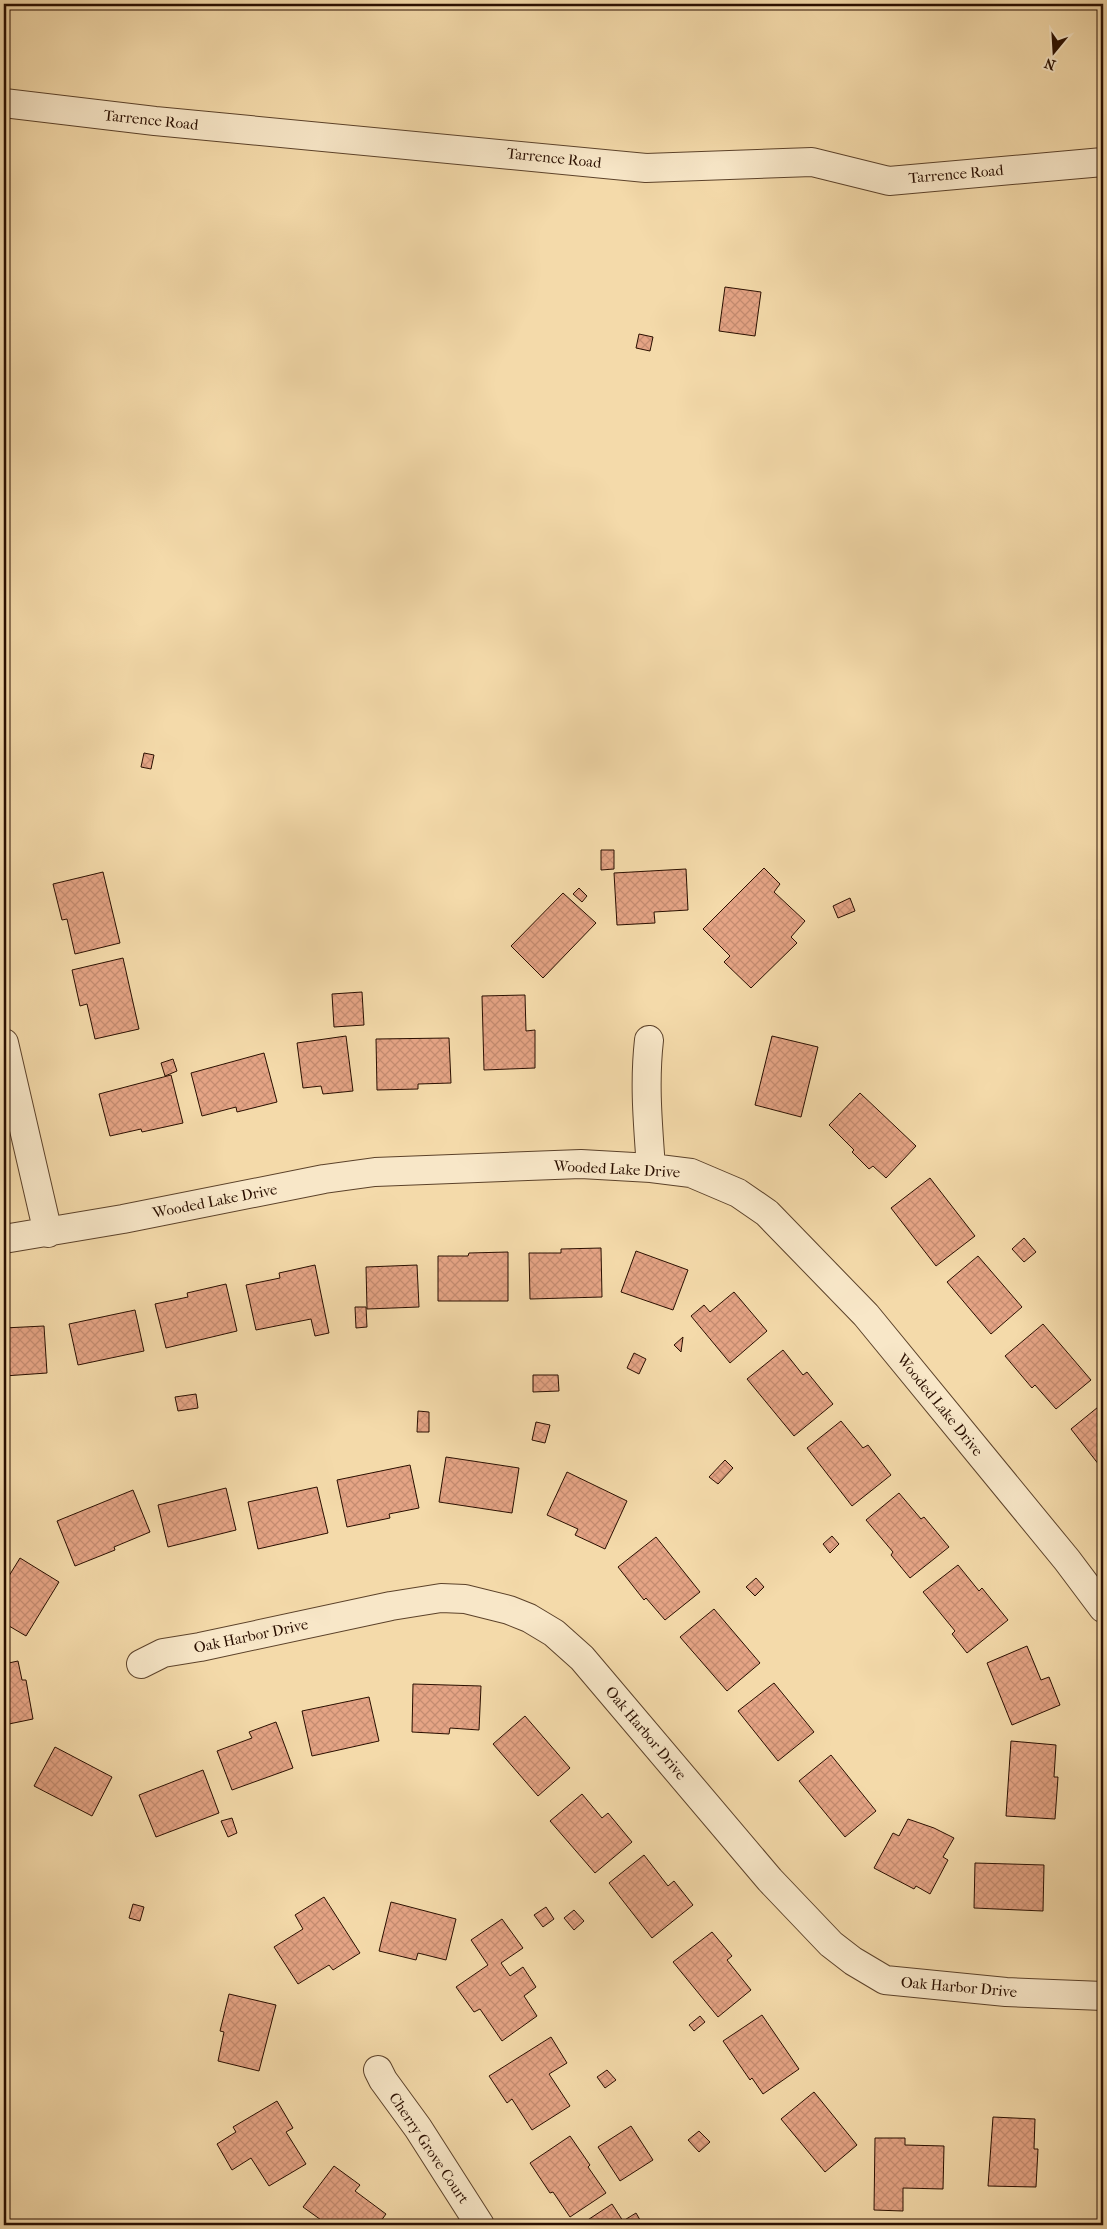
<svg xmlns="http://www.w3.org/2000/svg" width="1107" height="2229" viewBox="0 0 1107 2229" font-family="'IM FELL French Canon',serif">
	<defs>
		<pattern id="building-cross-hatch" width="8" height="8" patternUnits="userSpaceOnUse" patternTransform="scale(1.25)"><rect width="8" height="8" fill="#e5a485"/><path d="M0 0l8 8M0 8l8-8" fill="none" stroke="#c58c71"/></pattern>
	</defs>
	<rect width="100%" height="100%" fill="#f4daaa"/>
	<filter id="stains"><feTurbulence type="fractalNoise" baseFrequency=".004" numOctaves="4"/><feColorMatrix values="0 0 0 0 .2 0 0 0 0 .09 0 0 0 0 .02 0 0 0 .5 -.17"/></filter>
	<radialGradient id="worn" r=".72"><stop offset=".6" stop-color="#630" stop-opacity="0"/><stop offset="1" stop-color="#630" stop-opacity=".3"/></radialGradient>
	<path fill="url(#building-cross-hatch)" stroke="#2a0f00" d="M725 287 761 292 755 336 719 331Z
		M639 334 653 337 650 351 636 348Z
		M144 753 154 755 151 769 141 767Z
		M601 850H614V869L601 870Z
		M764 868 780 884 774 892 805 921 791 937 797 943 751 988 724 962 730 956 703 929Z
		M686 869 688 910 654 912 655 923 617 925 614 873Z
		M103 872 120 943 75 954 67 919 62 920 53 884Z
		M579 888 587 896 582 902 573 894Z
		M563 893 596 923 543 978 511 946Z
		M850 898 855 911 838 918 833 906Z
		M123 958 139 1029 95 1039 87 1004 80 1006 72 970Z
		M362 992 364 1025 334 1027 332 994Z
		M525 995 526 1031 535 1030V1068L484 1070 482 996Z
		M346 1036 353 1091 323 1094 321 1086 303 1088 297 1043Z
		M772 1036 818 1047 801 1117 755 1105Z
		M449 1038 451 1083 418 1084V1089L377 1090 376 1039Z
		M264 1053 277 1102 237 1112 236 1107 202 1116 191 1073Z
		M173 1059 177 1071 165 1076 161 1063Z
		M171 1075 183 1123 142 1132 141 1129 110 1136 99 1094Z
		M860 1093 916 1146 886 1178 873 1166 869 1169 852 1152 854 1150 829 1125Z
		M930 1178 975 1236 936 1266 891 1208Z
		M1024 1238 1036 1252 1024 1262 1012 1249Z
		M601 1248 602 1297 530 1299 529 1253H561V1249Z
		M636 1251 688 1270 673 1310 621 1292Z
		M508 1252V1301H438V1256H468L469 1253Z
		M978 1256 1022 1307 991 1334 947 1282Z
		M315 1265 329 1333 315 1336 311 1319 256 1330 246 1285 280 1278 279 1273Z
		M417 1265 419 1307 367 1309 366 1267Z
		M226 1284 237 1331 166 1348 155 1304 188 1297 187 1293Z
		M734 1292 767 1331 730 1363 691 1316 704 1305 710 1312Z
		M355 1307H366L367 1327 356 1328Z
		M135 1310 144 1351 78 1365 69 1324Z
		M1043 1324 1091 1380 1056 1409 1035 1385 1032 1388 1005 1356Z
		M44 1326 47 1373 4 1376V1328Z
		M683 1337 681 1352 674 1345Z
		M783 1350 803 1375 807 1372 833 1404 794 1436 747 1379Z
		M634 1353 646 1359 639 1374 627 1368Z
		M533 1375H558L559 1391 533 1392Z
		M196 1394 198 1408 178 1411 175 1397Z
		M1103 1403V1470L1071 1429Z
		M418 1411 429 1412V1432H417Z
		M841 1421 863 1448 868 1445 891 1475 852 1506 807 1448Z
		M536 1422 550 1425 545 1443 532 1440Z
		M446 1457 519 1468 512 1513 439 1502Z
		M725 1460 733 1468 718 1484 709 1477Z
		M410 1465 419 1508 389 1514 390 1518 347 1527 337 1480Z
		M567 1472 627 1501 605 1549 575 1535 578 1529 547 1515Z
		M317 1487 328 1533 258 1549 248 1502Z
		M226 1488 236 1530 168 1547 158 1505Z
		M133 1490 150 1532 114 1547 115 1550 75 1566 57 1521Z
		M899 1493 921 1519 924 1517 949 1547 910 1578 891 1555 893 1552 866 1520Z
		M832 1536 839 1544 830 1553 823 1544Z
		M656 1537 700 1592 665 1620 646 1598 644 1600 618 1567Z
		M20 1558 59 1582 26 1636 4 1623V1584Z
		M958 1565 979 1591 982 1588 1008 1620 967 1653 952 1634 955 1631 923 1592Z
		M756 1578 764 1587 755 1596 746 1587Z
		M714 1609 760 1663 727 1691 680 1637Z
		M1027 1646 1041 1680 1049 1677 1060 1705 1012 1725 987 1663Z
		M18 1661 22 1680H26L33 1719 4 1725V1664Z
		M774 1683 814 1732 778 1761 738 1711Z
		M413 1684 481 1686 479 1730 450 1728 449 1734 412 1732Z
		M369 1697 379 1741 312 1756 302 1711Z
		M525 1716 570 1768 538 1796 493 1744Z
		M276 1722 293 1768 232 1790 217 1751 252 1738 249 1732Z
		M1011 1741 1056 1745 1054 1777H1058L1055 1819 1006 1816Z
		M55 1747 112 1777 92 1816 34 1786Z
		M831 1755 876 1811 845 1837 799 1781Z
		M203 1770 219 1813 156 1837 139 1795Z
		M582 1794 602 1818 608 1813 632 1842 595 1873 550 1821Z
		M232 1818 237 1833 228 1837 221 1821Z
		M908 1819 934 1828 954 1838 943 1857 948 1860 930 1894 916 1886 914 1889 874 1868 893 1833 899 1836Z
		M644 1855 668 1886 674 1881 693 1905 652 1938 609 1883Z
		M975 1863 1044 1865 1043 1911 974 1908Z
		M324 1897 360 1953 333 1970 329 1965 298 1984 274 1947 303 1929 295 1915Z
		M391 1902 456 1919 446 1960 418 1953 416 1960 379 1951Z
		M133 1904 144 1907 140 1921 129 1918Z
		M546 1907 554 1919 543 1927 534 1915Z
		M574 1910 584 1921 574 1930 564 1918Z
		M502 1919 523 1948 501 1963 510 1976 523 1967 536 1987 524 1996 537 2016 502 2041 480 2009 474 2012 456 1987 488 1965 471 1940Z
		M712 1932 732 1956 727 1960 751 1990 718 2017 673 1962Z
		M229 1994 276 2005 259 2071 218 2061 224 2032 220 2031Z
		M762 2015 799 2069 763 2094 752 2078 750 2080 723 2041Z
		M700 2016 705 2022 694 2031 689 2025Z
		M551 2037 567 2063 549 2074 570 2106 532 2130 512 2099 507 2103 489 2076Z
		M607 2070 616 2080 605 2088 597 2077Z
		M814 2092 857 2145 825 2172 781 2119Z
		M277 2101 293 2128 286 2132 306 2164 269 2186 251 2158 232 2170 217 2144 236 2132 233 2127Z
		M993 2117 1035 2119 1034 2149H1038L1036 2187 988 2186Z
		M631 2126 653 2160 620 2181 598 2147Z
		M699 2131 710 2142 699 2152 688 2140Z
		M570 2136 590 2165 588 2167 606 2193 570 2217 553 2192 550 2193 530 2163Z
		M875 2138H905V2145L944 2146 943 2189 903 2188V2211L874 2210Z
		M334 2166 360 2185 355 2191 386 2214 378 2225H328L303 2207Z
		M612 2204 623 2221 636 2213 643 2225H580Z"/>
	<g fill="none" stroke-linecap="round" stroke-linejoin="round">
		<defs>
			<path id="street" d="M4 103 155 121 646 168 812 162 889 181 1103 162
				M649 1040C644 1084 648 1125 651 1168
				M4 1043 48 1233
				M4 1239 123 1219 324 1179 375 1172 581 1164 651 1168 691 1173 738 1193 767 1213 866 1315 1067 1560 1103 1608
				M141 1664 163 1653 200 1647 391 1606 441 1598 465 1599 509 1610 529 1618 554 1633 582 1658 770 1880 831 1944 853 1961 885 1980 1006 1992 1103 1996
				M378 2070 383 2080 418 2128 480 2225"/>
		</defs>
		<use href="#street" stroke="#5c422a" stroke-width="30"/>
		<use href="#street" stroke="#f8e7c8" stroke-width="28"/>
	</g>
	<g text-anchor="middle" stroke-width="5" stroke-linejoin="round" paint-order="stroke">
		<g font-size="15" fill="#2a0f00" stroke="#f8e7c8">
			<text transform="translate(151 120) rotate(6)" y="5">Tarrence Road</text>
			<text transform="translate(554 158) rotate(6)" y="5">Tarrence Road</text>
			<text transform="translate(956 174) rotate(-5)" y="5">Tarrence Road</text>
			<text transform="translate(617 1169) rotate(3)" y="5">Wooded Lake Drive</text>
			<text transform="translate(215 1201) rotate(-11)" y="5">Wooded Lake Drive</text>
			<text transform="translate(940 1405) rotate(51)" y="5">Wooded Lake Drive</text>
			<text transform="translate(251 1636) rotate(-12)" y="5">Oak Harbor Drive</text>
			<text transform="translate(646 1733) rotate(50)" y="5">Oak Harbor Drive</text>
			<text transform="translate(959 1987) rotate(5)" y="5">Oak Harbor Drive</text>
			<text transform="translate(429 2148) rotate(56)" y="5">Cherry Grove Court</text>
		</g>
	</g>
	<rect width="1107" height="2229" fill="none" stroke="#f4daaa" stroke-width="20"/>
	<rect x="5" y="5" width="1097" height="2219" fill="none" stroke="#2a0f00" stroke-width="2.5"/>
	<rect x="10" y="10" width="1087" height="2209" fill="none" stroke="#2a0f00"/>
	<g transform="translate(1054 52) rotate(198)" stroke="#f8e7c8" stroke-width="4" paint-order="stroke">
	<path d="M0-4L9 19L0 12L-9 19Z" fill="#2a0f00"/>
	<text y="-8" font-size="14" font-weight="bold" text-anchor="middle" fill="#2a0f00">N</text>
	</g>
	<rect width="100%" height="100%" filter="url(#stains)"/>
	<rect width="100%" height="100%" fill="url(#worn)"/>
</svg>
